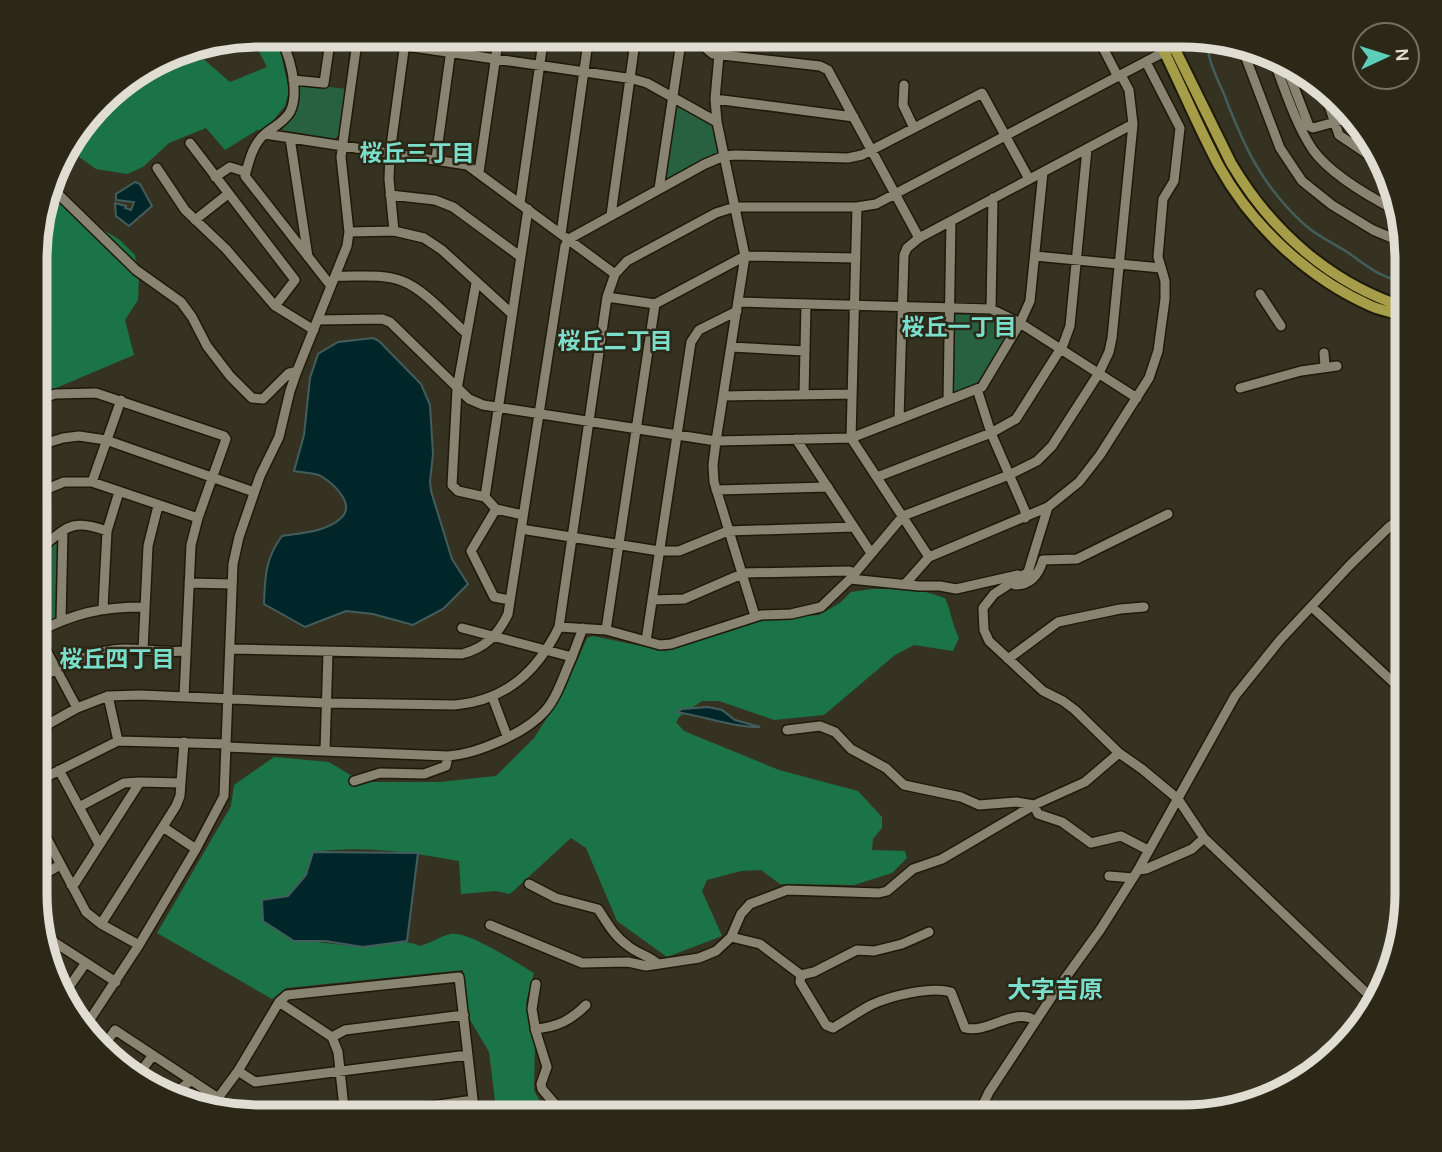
<svg xmlns="http://www.w3.org/2000/svg" width="1442" height="1152" viewBox="0 0 1442 1152" font-family="Karla,'Noto Sans JP',sans-serif">
	<rect width="100%" height="100%" fill="#363221"/>
	<path fill="#276140" d="M303 84 347 89 340 133 335 139 282 130C290 111 299 112 297 87Z
		M674 104 714 126 721 154 703 160 663 182Z
		M990 311 1015 325C1002 346 980 399 950 392L954 312Z
		M55 542 59 543 57 613 55 619 36 629V558Z"/>
	<path fill="#1a7447" d="M269 35 280 49 289 91 285 106 266 129 257 130 225 150 206 128 169 143 143 167 127 174 96 169 65 147 112 90 181 50 200 56 230 82 267 67 251 36Z
		M48 196 120 240 135 255 139 277 138 300 125 320 134 355 37 396V229Z
		M872 589H916L945 598C951 611 952 624 959 638L953 651 914 645 895 655 824 715 774 720 719 701H702L680 716 676 722 684 731 779 770 858 791 882 817V828L873 839 872 850 905 851 907 858 892 873 854 885 780 884 761 870 741 871 707 880 702 891 722 936 667 957 617 921 586 848 571 838 510 894 496 891 461 894 459 861C410 852 362 845 313 852L306 875 288 896 294 941C317 941 338 945 361 947 383 948 398 936 420 946 430 943 441 936 451 934 467 930 519 964 534 973L526 1002 535 1039 534 1090 544 1109 545 1117H497L489 1052 469 1018 463 970 286 988 272 999 157 933 231 806 234 785 274 757 329 762 362 782H439L496 776 534 738 564 691 587 638 593 636 665 651 757 620 819 615 840 603 851 592Z"/>
	<path fill="#00262a" stroke="#435d5d" stroke-width="2" d="M135 182 140 184 152 206 129 226 116 216 115 203 126 206 125 208 131 210 134 202 116 200V194Z
		M373 338 379 341 421 384 430 405 433 454 430 481 431 491 452 559 468 584 443 609 413 625 373 614 346 611 305 627 264 604C265 577 265 559 282 536 301 533 325 532 340 519 357 505 334 484 321 476 314 472 303 473 294 471L304 435 310 378 318 354 338 342Z
		M708 707 722 710 735 720 760 727C731 727 704 716 676 712L682 709Z
		M313 852 418 853 407 941 363 947 325 941H294L263 921 262 900 288 896 306 875Z"/>
	<g fill="none" stroke-linecap="round" stroke-linejoin="round">
		<path stroke="#435d5d" stroke-width="2.5" d="M1208 38C1205 55 1217 78 1224 94 1244 147 1262 186 1305 225 1318 237 1336 244 1350 254 1368 267 1384 280 1407 282"/>
		<defs>
			<path id="minor" d="M277 35C290 51 300 92 290 112 284 122 275 126 266 133 253 143 249 161 245 176L331 286
				M690 35 713 54 820 66 828 70 919 238
				M990 35 1000 42 1005 35
				M1094 35 1098 38 1118 77
				M358 39 633 79 647 83 717 122
				M1241 45 1280 148 1302 181 1332 205 1373 230 1404 243
				M1271 54C1284 85 1294 122 1313 150 1331 175 1370 197 1397 211
				M719 55 715 99 717 122 745 256 716 441 713 465 714 482 755 616
				M1284 61 1309 126 1313 128 1350 118
				M293 80 324 83 331 35
				M904 85 903 105 914 128
				M1322 85 1339 135 1385 166
				M715 99 854 117
				M265 134 467 165 615 274
				M290 138 308 257
				M190 143 295 280 275 306
				M436 158 453 35
				M157 168 185 210 226 249 275 306 314 330
				M479 172 499 35
				M215 177 230 167 246 172
				M51 187 136 270 181 302 192 317 207 346 230 376 252 398 263 399 289 373 297 371
				M659 189 682 35
				M390 195 435 200 453 207 521 257
				M520 203 544 35
				M857 207 851 438 929 557
				M611 215 636 35
				M195 220 228 194
				M394 231 389 179 390 153 406 35
				M349 232 394 231 424 238 442 250 512 314
				M561 234 589 35
				M1035 256 1161 268
				M335 276C356 277 381 273 402 281 424 289 449 318 467 334
				M476 283 457 389 452 485 458 491 485 497 496 509 523 515
				M1260 294 1281 326
				M607 297 655 304
				M739 302 991 309 1020 323 1137 398
				M991 309 993 198
				M318 320 382 319 390 322 469 399 483 405 716 441 851 438 977 389 982 387 1020 323 1030 301 1043 172
				M731 347 805 351
				M1324 353 1325 366
				M1240 388 1301 371 1337 366
				M977 389 991 433 1025 511V518
				M804 395 806 304
				M723 396 852 394
				M948 399 951 221
				M37 400 55 394 96 393 224 436 226 439 198 518 191 545 184 697
				M899 418 904 255 907 248 919 238 1133 124
				M796 439 871 553
				M37 446 63 438 79 436 106 440 254 492
				M877 477 991 433 1016 419 1063 345 1070 326 1087 149
				M92 482 121 400
				M716 490 828 487
				M485 497 528 209
				M36 498 47 489 64 482H92L198 518
				M1048 507 1028 572 994 594 983 608 984 630 989 641 1043 691 1063 701 1075 710 1119 753 1142 769 1178 799 1204 838 1376 1002
				M496 509 471 551 494 597 510 600
				M521 529 659 551H679L728 531 854 527
				M36 552C66 529 69 517 107 531
				M850 579 919 586H940L956 589 1018 575
				M1013 582 1015 585C1031 585 1039 574 1043 560L1077 559 1168 514
				M189 583 232 584
				M906 583 929 557 1048 507 1079 482 1100 455 1149 378 1158 351 1165 299V281L1158 257 1163 199 1174 181 1180 128 1146 62
				M652 600 684 599 744 573 849 571 855 573
				M1312 607 1407 695
				M103 608 107 531 119 492
				M61 620 63 531
				M559 627 606 630 660 645 671 644 761 615 791 614 821 607 850 579 903 516 1009 475 1037 461 1052 446 1099 373 1109 352 1112 338 1133 124 1129 90 1121 75
				M606 630 655 304 745 256 856 258
				M36 633C74 613 101 607 145 607
				M37 633 77 708
				M646 641 691 342 699 330 737 311
				M230 649 462 654C485 648 498 635 508 614L565 246 569 239 705 164 724 156 736 155 848 158 862 155 982 93 1029 179
				M143 650 148 546 158 506
				M572 657 583 628
				M1008 659 1058 622 1120 609 1144 607
				M36 680C63 666 92 650 124 649 145 649 165 653 185 651
				M108 696 118 741
				M492 696 507 736
				M787 730 820 726 835 732 851 749 886 768 904 785 961 797 979 805 1016 802 1034 805 1038 814 1062 822 1091 843 1121 836 1148 850
				M36 731 77 708 108 696 140 695 326 703 455 705C506 700 537 672 559 627L607 297 615 274 627 261 716 213 735 207H857L876 204 1164 52 1201 36
				M226 747 448 756C477 754 526 733 545 711 558 696 564 674 572 657L462 628
				M325 751 328 652
				M59 770 99 844
				M354 781 380 773 424 774 446 766 448 756
				M36 782 118 741 226 744
				M79 807 124 783 140 782
				M36 818 86 912 101 924 139 945
				M163 827 196 849
				M1138 870 1146 869 1192 849 1204 838
				M1109 876 1133 878
				M36 879 60 865
				M529 884 556 898 598 909C606 921 614 936 627 945 636 953 647 955 657 963
				M71 885 75 883 140 782 181 783
				M38 918 54 942 116 982
				M101 924 176 806 180 796 184 742
				M490 925 582 963 628 962 646 966 699 958 716 951 731 937 741 914 750 904 787 890 879 893 887 891 913 869 942 859 1034 805 1085 782 1119 753
				M731 937 760 944 801 975 814 972 857 950 874 951 902 944 929 932
				M801 975 800 982 826 1025 833 1028C845 1021 858 1012 871 1005 890 996 931 986 951 992L965 1028C988 1034 1015 1006 1036 1021
				M536 984 532 1009 536 1032 547 1067 541 1084 542 1089 566 1117
				M62 997 85 964
				M279 1002 332 1037 338 1052 345 1117
				M85 1027 139 945 196 849 224 796 233 564 239 537 260 476 279 437 290 391 297 371 347 246 349 232 341 157 358 35
				M535 1029C557 1027 570 1021 586 1005
				M332 1037 345 1030 464 1015
				M102 1049 115 1030 218 1098
				M238 1071 255 1082 468 1055
				M134 1076 142 1070 153 1055
				M169 1097 188 1083 190 1079
				M219 1111 218 1098 238 1071 279 1002 287 995 459 977 475 1117
				M356 1117 473 1100
				M977 1117 989 1092 1053 995 1100 930 1138 870 1235 696 1280 640 1350 565 1389 527 1407 514"/>
			<path id="major" d="M1156 35C1178 78 1196 123 1219 166 1252 226 1308 278 1371 306 1382 311 1395 313 1407 316
				M1168 35 1231 163C1271 231 1331 284 1407 308"/>
		</defs>
		<use href="#minor" stroke="#1e190a" stroke-width="12"/>
		<use href="#major" stroke="#1e190a" stroke-width="14"/>
		<use href="#minor" stroke="#898471" stroke-width="9"/>
		<use href="#major" stroke="#a59d47" stroke-width="10"/>
	</g>
	<g text-anchor="middle" stroke-width="5" stroke-linejoin="round" paint-order="stroke">
		<g font-size="23" font-weight="bold" fill="#7adfca" stroke="#2c2818">
			<text x="417" y="161">桜丘三丁目</text>
			<text x="959" y="335">桜丘一丁目</text>
			<text x="615" y="349">桜丘二丁目</text>
			<text x="117" y="667">桜丘四丁目</text>
		</g>
		<g font-size="24" font-weight="bold" fill="#7adfca" stroke="#2c2818">
			<text x="1055" y="998">大字吉原</text>
		</g>
	</g>
	<path d="M0 0H1442V1152H0ZM259 47H1183A212 212 0 0 1 1395 259V893A212 212 0 0 1 1183 1105H259A212 212 0 0 1 47 893V259A212 212 0 0 1 259 47Z" fill="#2c2818" fill-rule="evenodd"/>
	<path fill="none" stroke="#e0ddd3" stroke-width="9" d="M259 47H1183A212 212 0 0 1 1395 259V893A212 212 0 0 1 1183 1105H259A212 212 0 0 1 47 893V259A212 212 0 0 1 259 47Z"/>
	<g transform="translate(1386 56) rotate(86)"><circle r="33" fill="#2c2818" stroke="#747063" stroke-width="2"/>
	<path d="M0-5L12 26L0 18L-12 26Z" fill="#5dceb9"/>
	<text y="-10" font-size="19" font-weight="bold" text-anchor="middle" fill="#e0ddd3">N</text>
	</g>
</svg>
